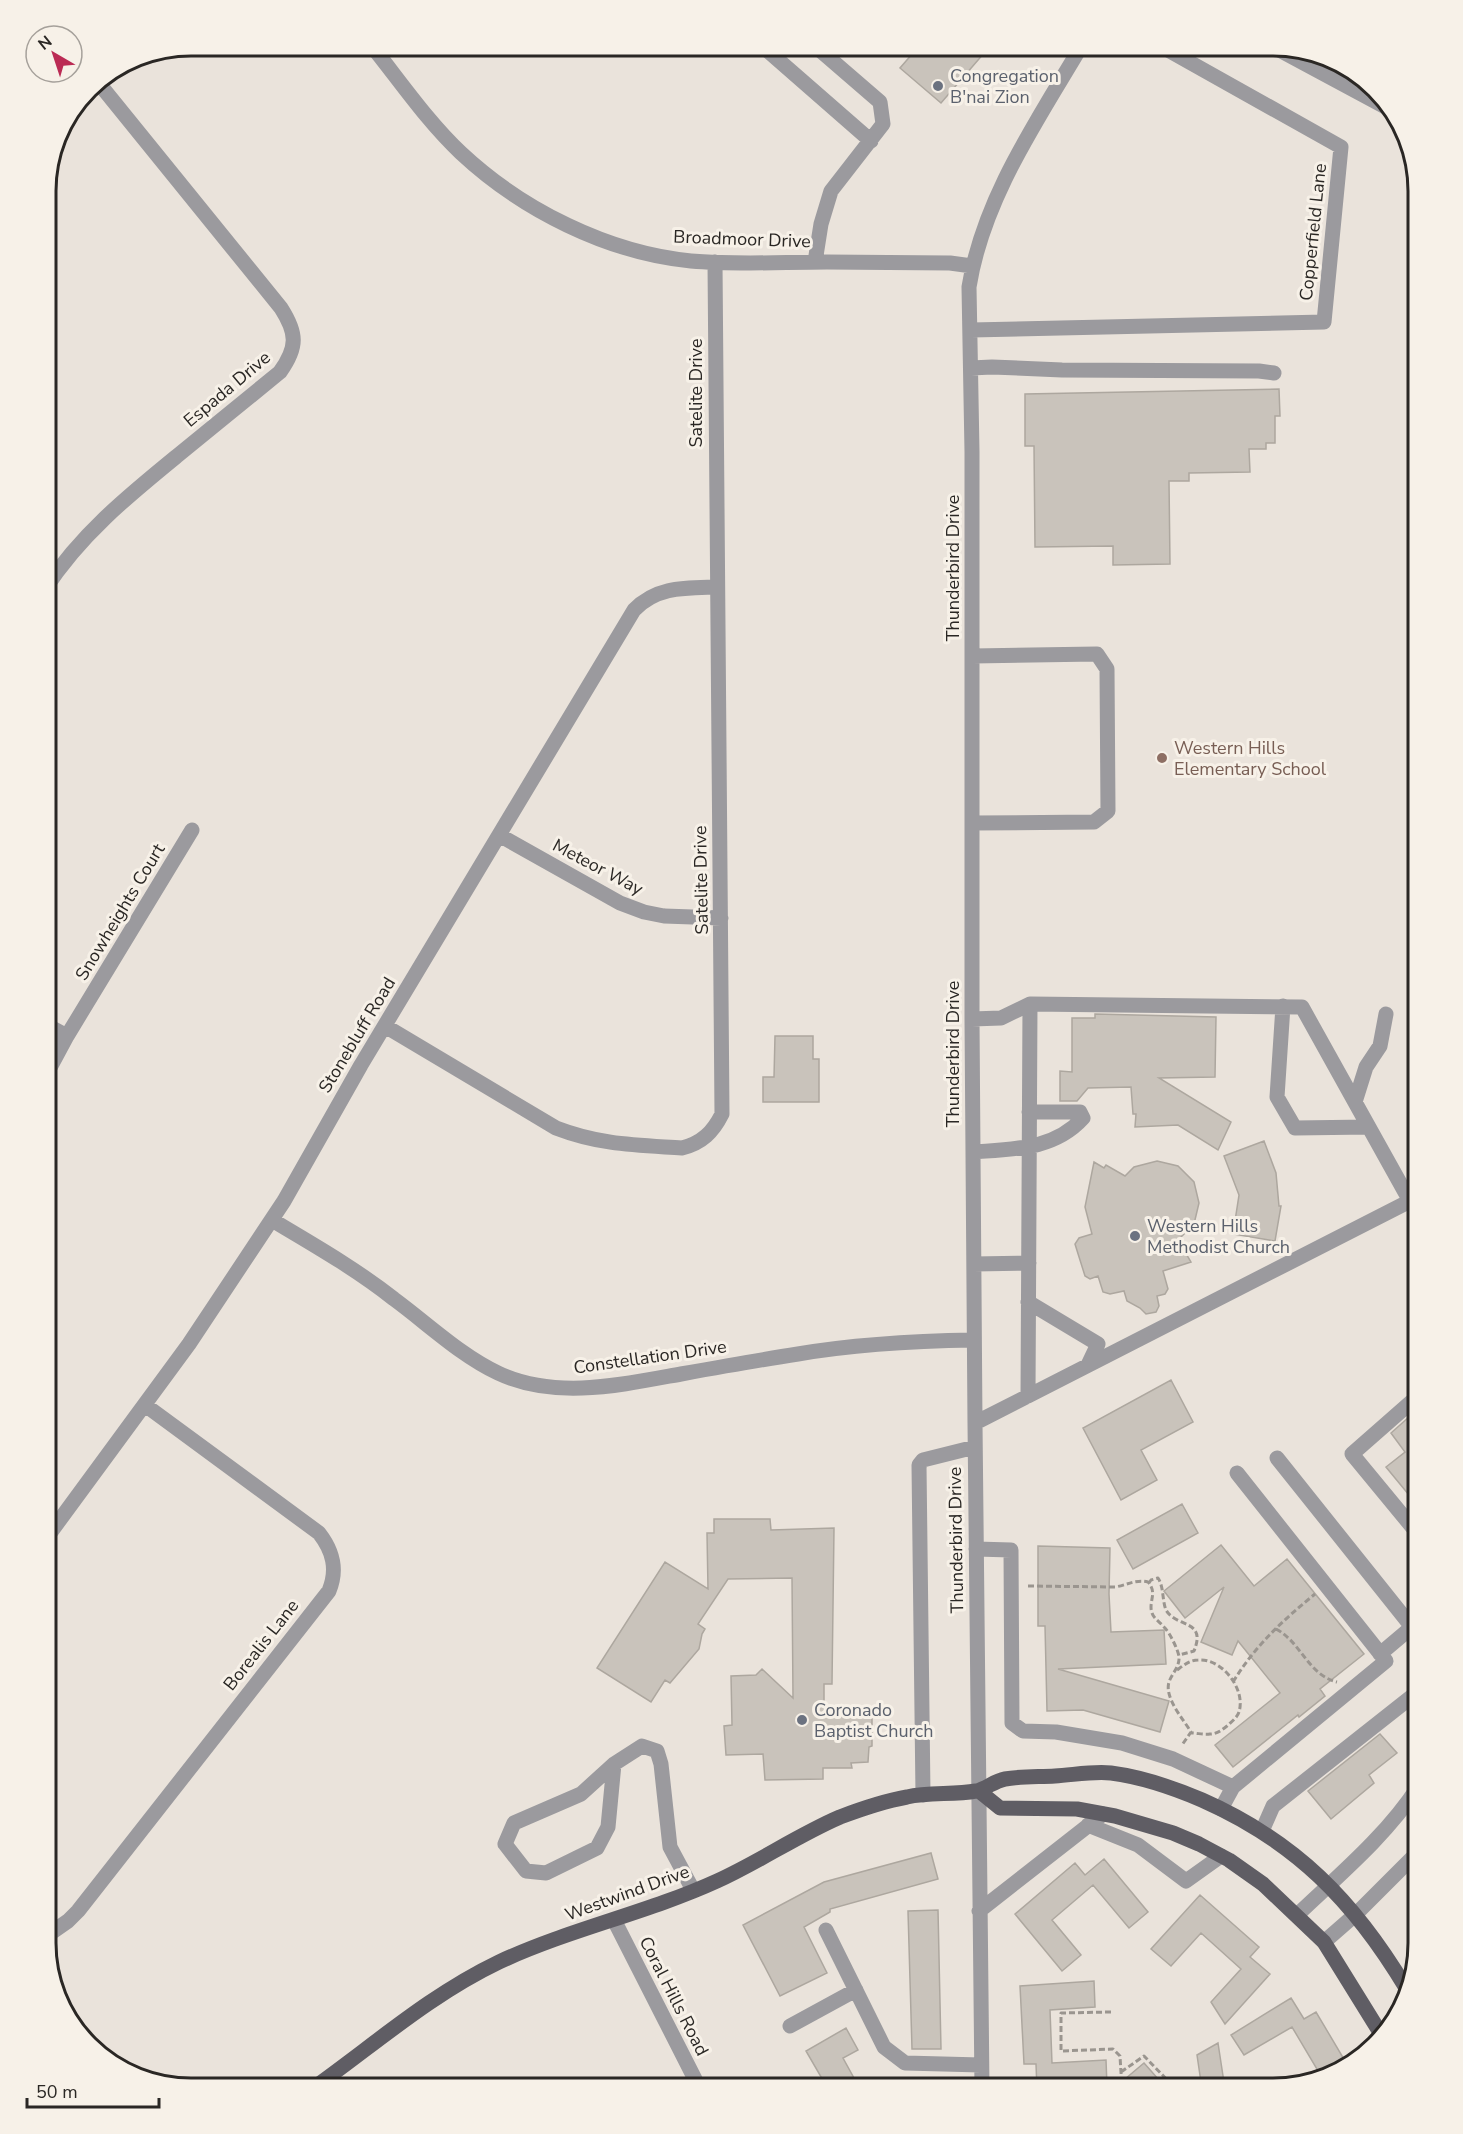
<svg xmlns="http://www.w3.org/2000/svg" width="1463" height="2134" viewBox="0 0 1463 2134" font-family="'Nunito Sans',sans-serif">
	<rect width="100%" height="100%" fill="#eae3db"/>
	<path fill="#c9c3bb" stroke="#ada79f" stroke-width="1.5" d="M920 45H991L941 103 900 68Z
		M1279 389 1280 416H1275V443H1266V449H1249L1250 472 1189 473V481H1169L1170 564 1113 565V546L1035 547 1034 446H1025V394Z
		M1095 1014 1216 1017 1215 1077 1159 1078 1231 1122 1218 1150 1178 1125 1135 1127 1136 1114H1133L1131 1087 1088 1088 1077 1101H1060V1071L1072 1072V1018H1095Z
		M775 1036H813V1059H819V1102H763V1077H774Z
		M1264 1141 1276 1173 1279 1206H1281L1275 1241 1233 1234 1239 1195 1224 1156Z
		M1157 1161 1178 1166 1194 1182 1199 1203 1194 1224 1178 1240 1191 1262 1163 1271 1168 1289 1165 1294 1157 1296 1159 1306 1156 1312 1146 1314 1140 1308 1127 1301 1124 1291 1110 1294 1103 1292 1098 1276 1090 1279 1085 1276 1075 1244 1079 1238 1092 1234 1085 1207 1094 1162 1104 1168 1106 1165 1125 1176 1134 1167Z
		M1171 1380 1193 1422 1141 1450 1157 1480 1121 1500 1083 1428Z
		M1418 1409V1506L1386 1467 1405 1452 1391 1433Z
		M1182 1504 1198 1533 1133 1569 1117 1540Z
		M714 1519H770L771 1530 834 1528 832 1684H824V1711H835L838 1714H872V1746L869 1747 868 1762 851 1763 852 1768H823V1779L765 1780 763 1754 726 1755 724 1726 732 1725 731 1676 756 1675 762 1669 793 1698 792 1578 728 1579 698 1624 705 1629 702 1634 699 1649 670 1683 665 1680 651 1702 597 1668 665 1562 708 1589 707 1533H714Z
		M1221 1545 1254 1586 1287 1559 1364 1654 1320 1689 1325 1696 1299 1717 1298 1715 1233 1767 1215 1745 1280 1693 1238 1641 1232 1655 1201 1642 1224 1587 1185 1618 1164 1591Z
		M1038 1546 1110 1548 1109 1594 1111 1632 1164 1630 1166 1664 1058 1669 1169 1701 1160 1732 1083 1710 1047 1711 1045 1626H1038Z
		M1380 1734 1397 1753 1369 1775 1374 1783 1331 1819 1308 1791Z
		M931 1853 938 1879 830 1909V1912L804 1927 827 1973 780 1996 743 1925 824 1882Z
		M1104 1859 1148 1912 1129 1928 1093 1885 1052 1920 1081 1955 1062 1971 1015 1914 1075 1863 1085 1875Z
		M1200 1895 1259 1947 1250 1957 1270 1974 1225 2024 1211 2002 1241 1969 1201 1933 1171 1966 1151 1949Z
		M938 1910 941 2049H912L908 1911Z
		M1094 1981 1095 2007 1050 2010 1052 2063 1106 2060 1107 2086 1037 2089 1036 2064H1024L1020 1986Z
		M1291 1998 1304 2019 1316 2012 1348 2066 1345 2070 1321 2076 1292 2027 1244 2055 1231 2035Z
		M846 2028 858 2050 843 2058 860 2089H828L806 2051Z
		M1218 2043 1225 2089H1202L1197 2055Z
		M1144 2063 1167 2089H1134L1125 2079Z"/>
	<g fill="none" stroke-linecap="round" stroke-linejoin="round">
		<path stroke="#9a958f" stroke-width="3" stroke-dasharray="6 3" stroke-linecap="butt" d="M1149 1583 1151 1580 1158 1578C1164 1587 1162 1600 1166 1610 1176 1628 1207 1619 1194 1651L1179 1655
			M1028 1586 1115 1587C1127 1585 1136 1579 1148 1582 1158 1593 1148 1602 1152 1613 1154 1619 1160 1622 1164 1627 1170 1633 1177 1648 1179 1656 1180 1667 1172 1673 1169 1682 1164 1698 1184 1720 1191 1732L1182 1745
			M1276 1629C1301 1642 1308 1675 1337 1682
			M1177 1670C1184 1665 1190 1660 1198 1660 1222 1658 1246 1689 1239 1712 1237 1718 1231 1722 1227 1726 1222 1730 1217 1734 1210 1734 1204 1735 1197 1733 1191 1733
			M1233 1682C1255 1646 1282 1621 1315 1594
			M1111 2012 1061 2013V2051L1113 2049 1120 2056 1122 2089
			M1121 2072 1144 2056 1176 2089"/>
		<path stroke="#9b9a9e" stroke-width="15" d="M371 45C400 81 427 121 461 153 522 210 608 253 691 261 737 265 782 262 827 262 868 262 909 263 950 263L972 266
			M761 45 871 141
			M814 45 880 102 883 124 831 191 821 224 815 262
			M1270 45 1389 109
			M971 330 1324 322 1341 147 1159 45
			M971 368 992 367 1062 370 1259 371 1274 373
			M45 589C80 535 128 496 177 456 211 428 246 400 280 372 298 347 297 333 281 308L97 81
			M973 656 1097 654 1107 669 1108 811 1094 822 973 823
			M499 835 620 903 644 912 664 916 721 918
			M1283 1006 1277 1097 1295 1128 1369 1127
			M972 1019 1001 1018 1030 1004 1302 1007 1410 1201 975 1423
			M45 1024 67 1036
			M385 1026 556 1128C600 1145 636 1145 682 1148 702 1143 713 1132 722 1114L715 262
			M45 1077 67 1036 192 830
			M1355 1102 1366 1067 1380 1046 1386 1014
			M973 1152C1013 1149 1054 1150 1083 1118L1080 1112H1029
			M272 1220C314 1245 356 1269 394 1299 428 1324 460 1355 498 1373 555 1400 621 1385 681 1374 720 1367 759 1360 798 1354 856 1344 915 1341 974 1340
			M974 1264 1029 1263
			M1028 1302 1098 1344 1088 1365
			M1028 1396 1030 1004
			M1277 1458 1412 1627 1380 1654
			M1418 1534 1352 1454 1418 1396
			M45 1540 189 1344 284 1201 361 1065 634 610C657 586 686 588 717 587
			M976 1549 1011 1550 1012 1723 1023 1731 1056 1732 1122 1743 1173 1759 1233 1787
			M614 1764 608 1827 597 1848 546 1873 526 1871 505 1844 514 1823 581 1794 614 1764 642 1746 657 1751 661 1764 670 1847 693 1890
			M923 1795 919 1465 923 1460 975 1447
			M1221 1809 1233 1787 1386 1661 1237 1473
			M1088 1825 1138 1845 1186 1881 1221 1856
			M1262 1831 1273 1806 1415 1694H1418
			M979 1911 1103 1814
			M1297 1915C1339 1875 1386 1836 1418 1787
			M614 1920 700 2089
			M826 1930 884 2047 905 2063 981 2065
			M45 1937 68 1921 78 1911 329 1591C338 1569 333 1551 319 1533L145 1405
			M1324 1942 1356 1914 1418 1852
			M790 2026 856 1990
			M982 2089 975 1423 972 1019V452L969 287C983 199 1037 121 1082 45"/>
		<path stroke="#5f5d64" stroke-width="15" d="M979 1791 1000 1808 1077 1809 1115 1816 1173 1833 1199 1844 1229 1860 1263 1884 1324 1942 1381 2034
			M312 2089C374 2045 430 1995 499 1962 570 1929 647 1913 717 1881 759 1862 798 1835 840 1817 861 1809 885 1801 907 1797 929 1792 953 1795 976 1791 986 1789 994 1781 1005 1779 1021 1776 1039 1777 1055 1776 1073 1775 1093 1771 1111 1773 1142 1777 1174 1788 1202 1800 1295 1841 1354 1901 1406 1988"/>
	</g>
	<g fill="#6b7280" stroke="#f7f1e8" stroke-width="2">
		<circle cx="938" cy="86" r="6"/>
		<circle cx="1135" cy="1236" r="6"/>
		<circle cx="802" cy="1720" r="6"/>
	</g>
	<circle fill="#8d6e63" stroke="#f7f1e8" stroke-width="2" cx="1162" cy="758" r="6"/>
	<g text-anchor="middle" stroke-width="6" stroke-linejoin="round" paint-order="stroke">
		<g font-size="18" fill="#5b616d" stroke="#f7f1e8" text-anchor="start">
			<text x="950" y="82">Congregation<tspan x="950" dy="21">B'nai Zion</tspan></text>
			<text x="1147" y="1232">Western Hills<tspan x="1147" dy="21">Methodist Church</tspan></text>
			<text x="814" y="1716">Coronado<tspan x="814" dy="21">Baptist Church</tspan></text>
		</g>
		<g font-size="18" fill="#2a2724" stroke="#f7f1e8">
			<text transform="translate(1313 232) rotate(-84)" y="6">Copperfield Lane</text>
			<text transform="translate(742 239) rotate(2)" y="6">Broadmoor Drive</text>
			<text transform="translate(227 389) rotate(-40)" y="6">Espada Drive</text>
			<text transform="translate(696 393) rotate(-90)" y="6">Satelite Drive</text>
			<text transform="translate(953 568) rotate(-90)" y="6">Thunderbird Drive</text>
			<text transform="translate(598 867) rotate(28)" y="6">Meteor Way</text>
			<text transform="translate(701 880) rotate(-91)" y="6">Satelite Drive</text>
			<text transform="translate(120 912) rotate(-59)" y="6">Snowheights Court</text>
			<text transform="translate(357 1035) rotate(-59)" y="6">Stonebluff Road</text>
			<text transform="translate(953 1054) rotate(-90)" y="6">Thunderbird Drive</text>
			<text transform="translate(650 1357) rotate(-8)" y="6">Constellation Drive</text>
			<text transform="translate(956 1540) rotate(-91)" y="6">Thunderbird Drive</text>
			<text transform="translate(261 1645) rotate(-52)" y="6">Borealis Lane</text>
			<text transform="translate(627 1893) rotate(-20)" y="6">Westwind Drive</text>
			<text transform="translate(674 1996) rotate(63)" y="6">Coral Hills Road</text>
		</g>
		<g font-size="18" fill="#785e54" stroke="#f7f1e8" text-anchor="start">
			<text x="1174" y="754">Western Hills<tspan x="1174" dy="21">Elementary School</tspan></text>
		</g>
	</g>
	<path d="M0 0H1463V2134H0ZM191 56H1273A135 135 0 0 1 1408 191V1943A135 135 0 0 1 1273 2078H191A135 135 0 0 1 56 1943V191A135 135 0 0 1 191 56Z" fill="#f7f1e8" fill-rule="evenodd"/>
	<path fill="none" stroke="#2a2724" stroke-width="3" d="M191 56H1273A135 135 0 0 1 1408 191V1943A135 135 0 0 1 1273 2078H191A135 135 0 0 1 56 1943V191A135 135 0 0 1 191 56Z"/>
	<g transform="translate(54 54) rotate(321)"><circle r="28" fill="#f7f1e8" stroke="#a5a09a" stroke-width="1.5"/>
	<path d="M0-4.5L10 22L0 15L-10 22Z" fill="#bb2b54"/>
	<text y="-9" font-size="16" font-weight="bold" text-anchor="middle" fill="#2a2724">N</text>
	</g>
	<path d="M27 2098v9h132v-9" fill="none" stroke="#2a2724" stroke-width="3"/>
	<text x="36" y="2098" font-size="18" fill="#2a2724" stroke="#f7f1e8" stroke-width="4.5" paint-order="stroke">50 m</text>
</svg>
